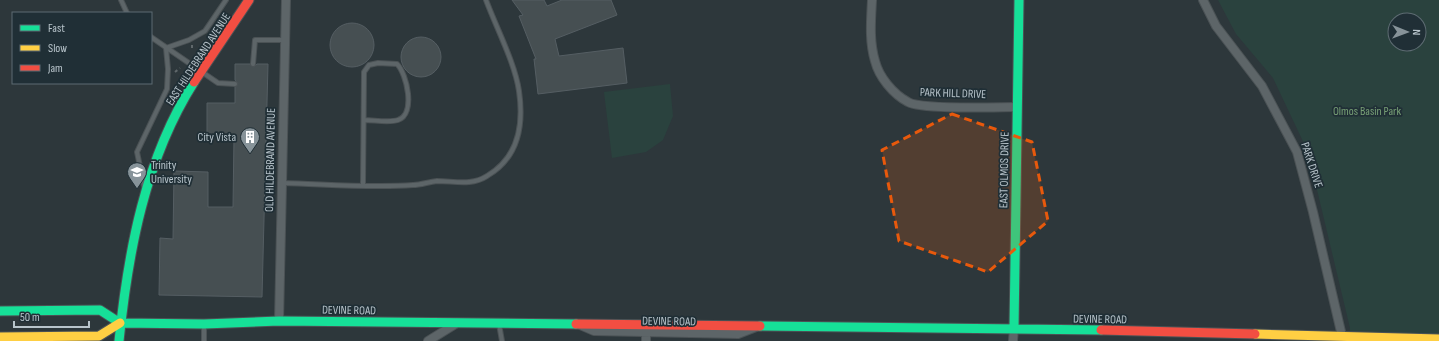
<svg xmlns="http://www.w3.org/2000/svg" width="1439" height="341" viewBox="0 0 1439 341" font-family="'Sofia Sans Condensed',sans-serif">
	<rect width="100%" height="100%" fill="#2d373b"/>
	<path fill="#2a423e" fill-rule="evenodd" d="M1218 0H1439V341H1350V328L1308 152 1273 78 1236 34ZM1395 20H1419V44H1395Z
		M670 84 673 116 663 140 646 152 612 158 604 92Z"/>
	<path fill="#464f52" stroke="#555e63" d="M512 0H544L547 6 562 0H611L617 15 555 39 559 56 623 48 627 83 538 94 534 59H536L519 16 523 15Z
		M330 45a22 22 0 1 1 44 0a22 22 0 1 1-44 0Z
		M401 57a20 20 0 1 1 40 0a20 20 0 1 1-40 0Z
		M235 64H250L253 67 257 64H268L262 297 159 295 160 238 173 239 174 171 208 172V207H233L234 136H207V103H235V87L238 84 235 80Z"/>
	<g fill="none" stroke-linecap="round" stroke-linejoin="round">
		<defs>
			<path id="lane" d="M121 0 127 13
				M151 37 218 83 235 84
				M166 48 189 40 205 31 226 0
				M253 64 255 40H285
				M282 183C325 184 369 188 413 185 421 185 428 182 437 181 454 181 472 186 487 176 518 158 524 125 519 91 515 63 496 27 486 0
				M363 184 364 72 369 65 378 63 397 64C407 74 416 114 398 120 389 123 374 120 364 120
				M144 186 137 152 167 89 168 69 166 48
				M204 324V341
				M499 324 502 341"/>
			<path id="street" d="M872 0C871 20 869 41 875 61 879 77 893 94 908 102 922 110 997 107 1017 107
				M1203 0 1216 26 1262 86 1297 152 1313 212 1342 336
				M279 321 286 0
				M580 325 594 331 738 334 756 327
				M428 341 457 323
				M646 341V332
				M1013 341 1014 328"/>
			<path id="fast" d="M0 311 100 310 120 323
				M120 323 204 324 279 321 576 324
				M760 326 1101 330
				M1014 328 1019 0
				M119 341C128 252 145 159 194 82"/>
			<path id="slow" d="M1255 334 1439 339
				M0 337 99 336 120 323"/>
			<path id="jam" d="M194 82 249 0
				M576 324 760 326
				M1101 330 1255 334"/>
		</defs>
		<use href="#lane" stroke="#4b5255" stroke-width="6"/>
		<use href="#street" stroke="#4b5255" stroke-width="10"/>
		<use href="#fast" stroke="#4b5255" stroke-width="11"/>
		<use href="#slow" stroke="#4b5255" stroke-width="11"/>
		<use href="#jam" stroke="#4b5255" stroke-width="11"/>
		<path stroke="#60686b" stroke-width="2" stroke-dasharray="3 3" stroke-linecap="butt" d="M192 45V50
			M175 72 180 68"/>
		<use href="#lane" stroke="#5d6568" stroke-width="4"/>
		<use href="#street" stroke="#5d6568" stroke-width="8"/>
		<use href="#fast" stroke="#16e098" stroke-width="9"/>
		<use href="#slow" stroke="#ffcf43" stroke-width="9"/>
		<use href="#jam" stroke="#f24e42" stroke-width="9"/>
	</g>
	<path fill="#e8590c" fill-opacity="0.2" stroke="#e8590c" stroke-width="3" stroke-dasharray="8 5" stroke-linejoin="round" d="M952 114 1032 142 1048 221 988 272 899 241 882 150Z"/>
	<defs>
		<symbol id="building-pin" viewBox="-11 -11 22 30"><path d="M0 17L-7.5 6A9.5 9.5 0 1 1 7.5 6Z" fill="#879399" stroke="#202f36"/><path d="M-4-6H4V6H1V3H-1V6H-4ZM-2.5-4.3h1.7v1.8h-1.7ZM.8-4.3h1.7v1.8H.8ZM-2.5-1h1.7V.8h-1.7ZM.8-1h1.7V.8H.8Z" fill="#fff"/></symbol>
		<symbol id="university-pin" viewBox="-11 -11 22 30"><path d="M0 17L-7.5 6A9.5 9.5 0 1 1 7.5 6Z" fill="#879399" stroke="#202f36"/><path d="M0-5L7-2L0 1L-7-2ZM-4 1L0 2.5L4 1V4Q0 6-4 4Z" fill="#fff"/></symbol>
	</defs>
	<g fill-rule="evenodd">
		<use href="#building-pin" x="239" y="126" width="22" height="30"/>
		<use href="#university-pin" x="126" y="161" width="22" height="30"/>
	</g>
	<g text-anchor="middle" stroke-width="3.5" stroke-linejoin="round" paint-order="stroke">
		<g font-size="12" fill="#b8c4cb" stroke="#202f36">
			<text transform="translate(198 59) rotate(-57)" y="4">EAST HILDEBRAND AVENUE</text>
			<text transform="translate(953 93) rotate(2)" y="4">PARK HILL DRIVE</text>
			<text transform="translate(270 160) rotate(-89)" y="4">OLD HILDEBRAND AVENUE</text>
			<text transform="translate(1312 165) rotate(72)" y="4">PARK DRIVE</text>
			<text transform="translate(1004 170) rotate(-89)" y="4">EAST OLMOS DRIVE</text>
			<text transform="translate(349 310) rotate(1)" y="4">DEVINE ROAD</text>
			<text transform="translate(1100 319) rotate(1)" y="4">DEVINE ROAD</text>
			<text transform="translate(669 321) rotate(1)" y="4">DEVINE ROAD</text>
		</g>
		<g font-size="12" fill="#78a076" stroke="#202f36">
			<text x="1367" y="115">Olmos Basin Park</text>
		</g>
		<g font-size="12" fill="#b8c4cb" stroke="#202f36" text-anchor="end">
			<text x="236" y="141">City Vista</text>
			<text x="151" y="169" text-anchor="start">Trinity<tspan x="151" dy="14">University</tspan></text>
		</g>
	</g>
	<rect x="12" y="12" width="140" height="72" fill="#202f36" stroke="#5d6b72"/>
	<rect x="20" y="25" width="20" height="6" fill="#16e098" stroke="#5d6b72"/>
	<text x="48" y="32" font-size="12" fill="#b8c4cb">Fast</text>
	<rect x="20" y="45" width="20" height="6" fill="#ffcf43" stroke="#5d6b72"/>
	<text x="48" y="52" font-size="12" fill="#b8c4cb">Slow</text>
	<rect x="20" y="65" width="20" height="6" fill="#f24e42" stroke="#5d6b72"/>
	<text x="48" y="72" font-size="12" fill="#b8c4cb">Jam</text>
	<g transform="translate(1407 32) rotate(91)"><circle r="19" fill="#202f36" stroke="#5d6b72"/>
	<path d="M0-3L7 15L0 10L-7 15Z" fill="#879399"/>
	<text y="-6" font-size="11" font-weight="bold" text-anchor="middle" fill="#b8c4cb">N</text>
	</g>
	<path d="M14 321v6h75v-6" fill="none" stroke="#b8c4cb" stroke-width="2"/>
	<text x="20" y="321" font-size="12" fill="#b8c4cb" stroke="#202f36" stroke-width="3" paint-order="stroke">50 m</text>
</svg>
